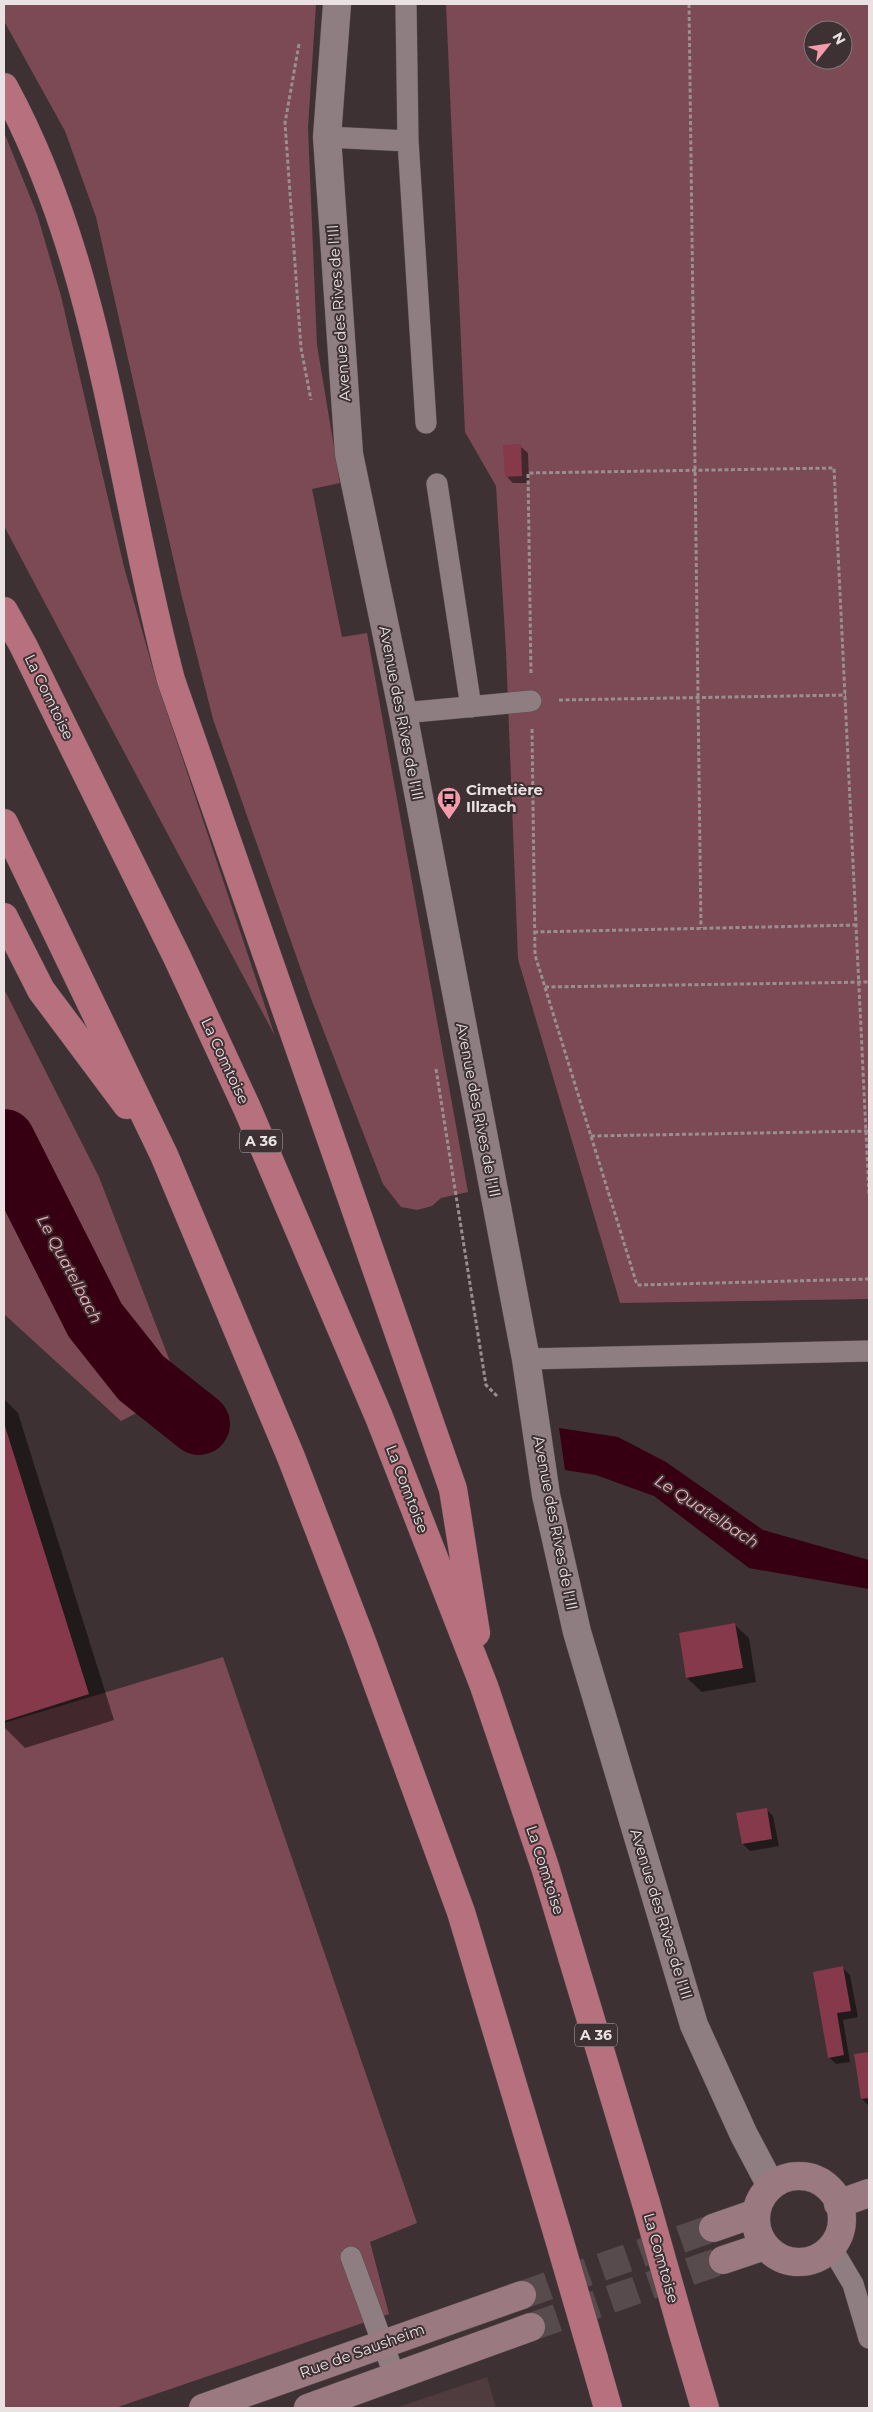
<svg xmlns="http://www.w3.org/2000/svg" width="873" height="2412" viewBox="0 0 873 2412" font-family="Montserrat,sans-serif">
	<rect width="100%" height="100%" fill="#3e3133"/>
	<path fill="#4e3c3f" d="M487 2377 496 2408H395Z"/>
	<path fill="#7c4a54" fill-rule="evenodd" d="M4 4H316L308 128 317 345 340 483 312 489 342 637 367 633 468 1192 441 1198 432 1206 417 1210 401 1207 383 1184 312 1001 213 719 181 593 96 217 65 131 4 21Z
		M446 4H869V1299L620 1303 518 959 506 651 496 486 465 432ZM813 30H843V60H813Z
		M4 132 37 214 61 296 124 567 155 676 275 1036 4 526Z
		M4 989 99 1177 181 1390 121 1421 4 1314Z
		M223 1657 417 2223 370 2242 389 2314 115 2408H4V1723Z"/>
	<path fill="#360012" d="M559 1428 618 1437 666 1462 763 1530 869 1560V1589L749 1568 654 1496 596 1475 565 1470Z"/>
	<path fill="#0007" d="M520 446 528 453 529 483H513L506 476Z
		M4 1399 18 1413 114 1720 25 1748 4 1727Z
		M734 1624 749 1638 756 1682 702 1692 687 1678Z
		M766 1809 773 1816 779 1846 750 1851 743 1844Z
		M843 1968 850 1975 858 2017 843 2020 850 2062 836 2064 829 2057Z
		M869 2053V2106L862 2099 855 2055Z"/>
	<g fill="none" stroke-linecap="round" stroke-linejoin="round">
		<path stroke="#360012" stroke-width="62" d="M4 1140 95 1320 141 1378 199 1424"/>
	</g>
	<path fill="#85394b" d="M521 444 522 476 505 477 503 445Z
		M4 1423 89 1694 4 1721Z
		M735 1623 743 1668 686 1678 679 1633Z
		M767 1808 772 1839 742 1844 736 1813Z
		M843 1966 851 2011 837 2013 844 2055 828 2058 813 1972Z
		M869 2052V2098L861 2099 854 2054Z"/>
	<g fill="none" stroke-linecap="round" stroke-linejoin="round">
		<path stroke="#584b4d" stroke-width="28" stroke-dasharray="28 14" stroke-linecap="butt" d="M522 2295 713 2228
			M531 2327 723 2260"/>
		<defs>
			<path id="service" d="M406 4 408 141 426 423
				M327 137 408 141
				M437 484 471 707
				M403 713 531 701
				M526 1359 869 1351
				M831 2247 853 2284 869 2338
				M351 2257 395 2377"/>
			<path id="tertiary" d="M337 4 327 137 349 454 403 713 526 1359 546 1495 577 1632 694 2025 744 2135 771 2186"/>
			<path id="secondary" d="M756 2219a43 43 0 1 1 86 0a43 43 0 1 1-86 0Z
				M838 2204 869 2193
				M713 2228 756 2213
				M723 2260 765 2246
				M203 2408 522 2295
				M308 2408 531 2327"/>
			<path id="motorway" d="M4 87C103 269 118 482 171 680L453 1489 476 1633
				M4 611 23 645 177 957 247 1108 379 1417 484 1686 545 1867 646 2203
				M4 823 164 1155 291 1457 361 1639 461 1912 557 2232
				M4 917 41 990 127 1105
				M682 2330 705 2408
				M594 2359 608 2408"/>
		</defs>
		<use href="#service" stroke="#584d4f" stroke-width="22"/>
		<use href="#tertiary" stroke="#584d4f" stroke-width="29"/>
		<use href="#secondary" stroke="#584d4f" stroke-width="29"/>
		<use href="#motorway" stroke="#584d4f" stroke-width="29"/>
		<path stroke="#998e90" stroke-width="3" stroke-dasharray="4 2.5" stroke-linecap="butt" d="M689 4 701 928
			M299 44 285 123 301 348 311 400
			M531 673 528 473 834 468 869 1195
			M559 700 846 695
			M532 729 535 955 637 1285 869 1279
			M534 932 856 925
			M545 987 869 982
			M436 1069 486 1385 498 1397
			M591 1136 869 1131"/>
		<use href="#service" stroke="#8e7e81" stroke-width="21"/>
		<use href="#tertiary" stroke="#8e7e81" stroke-width="28"/>
		<use href="#secondary" stroke="#9a7a80" stroke-width="28"/>
		<use href="#motorway" stroke="#b7707e" stroke-width="28"/>
		<defs>
			<path id="motorway-bridge" d="M646 2203 682 2330
				M557 2232 594 2359"/>
		</defs>
		<use href="#motorway-bridge" stroke="#584d4f" stroke-width="29" stroke-linecap="butt"/>
		<use href="#motorway-bridge" stroke="#b7707e" stroke-width="28"/>
	</g>
	<defs>
		<symbol id="bus-pin" viewBox="-11 -11 22 30"><path d="M0 17L-7.5 6A9.5 9.5 0 1 1 7.5 6Z" fill="#f39aab" stroke="#3e3133"/><path d="M-5-6H5V4H4V6H2V4H-2V6H-4V4H-5ZM-3.5-4V0h7V-4ZM-3.5 1.2v1.5H-2V1.2ZM2 1.2v1.5H3.5V1.2Z" fill="#111"/></symbol>
	</defs>
	<g fill-rule="evenodd">
		<use href="#bus-pin" x="435" y="785" width="28" height="38"/>
	</g>
	<g text-anchor="middle" stroke-width="4" stroke-linejoin="round" paint-order="stroke">
		<g fill="#3e3133" stroke="#b6acae" stroke-width="1">
			<rect x="240" y="1129.5" width="42" height="23" rx="4"/>
			<rect x="575" y="2023.5" width="42" height="23" rx="4"/>
		</g>
		<g font-size="14" font-weight="bold" fill="#e9e1e2">
			<text x="261" y="1146">A 36</text>
			<text x="596" y="2040">A 36</text>
		</g>
		<g font-size="15" fill="#e9e1e2" stroke="#3e3133">
			<text transform="translate(339 313) rotate(-94)" y="5">Avenue des Rives de l'Ill</text>
			<text transform="translate(49 697) rotate(64)" y="5">La Comtoise</text>
			<text transform="translate(401 713) rotate(79)" y="5">Avenue des Rives de l'Ill</text>
			<text transform="translate(225 1061) rotate(65)" y="5">La Comtoise</text>
			<text transform="translate(478 1110) rotate(79)" y="5">Avenue des Rives de l'Ill</text>
			<text transform="translate(407 1489) rotate(69)" y="5">La Comtoise</text>
			<text transform="translate(555 1523) rotate(79)" y="5">Avenue des Rives de l'Ill</text>
			<text transform="translate(545 1870) rotate(72)" y="5">La Comtoise</text>
			<text transform="translate(661 1914) rotate(73)" y="5">Avenue des Rives de l'Ill</text>
			<text transform="translate(661 2258) rotate(74)" y="5">La Comtoise</text>
			<text transform="translate(362 2351) rotate(-20)" y="5">Rue de Sausheim</text>
		</g>
		<g font-size="15" font-weight="bold" fill="#e9e1e2" stroke="#3e3133" text-anchor="start">
			<text x="466" y="795">Cimetière<tspan x="466" dy="17">Illzach</tspan></text>
		</g>
		<g font-size="16" font-style="italic" fill="#f3afbb" stroke="#3e3133">
			<text transform="translate(70 1269) rotate(62)" y="6">Le Quatelbach</text>
			<text transform="translate(707 1511) rotate(33)" y="6">Le Quatelbach</text>
		</g>
	</g>
	<rect width="873" height="2412" fill="none" stroke="#e9e1e2" stroke-width="10"/>
	<g transform="translate(828 45) rotate(60)"><circle r="24" fill="#3e3133" stroke="#827779"/>
	<path d="M0-4L9 19L0 12L-9 19Z" fill="#f39aab"/>
	<text y="-8" font-size="14" font-weight="bold" text-anchor="middle" fill="#e9e1e2">N</text>
	</g>
</svg>
